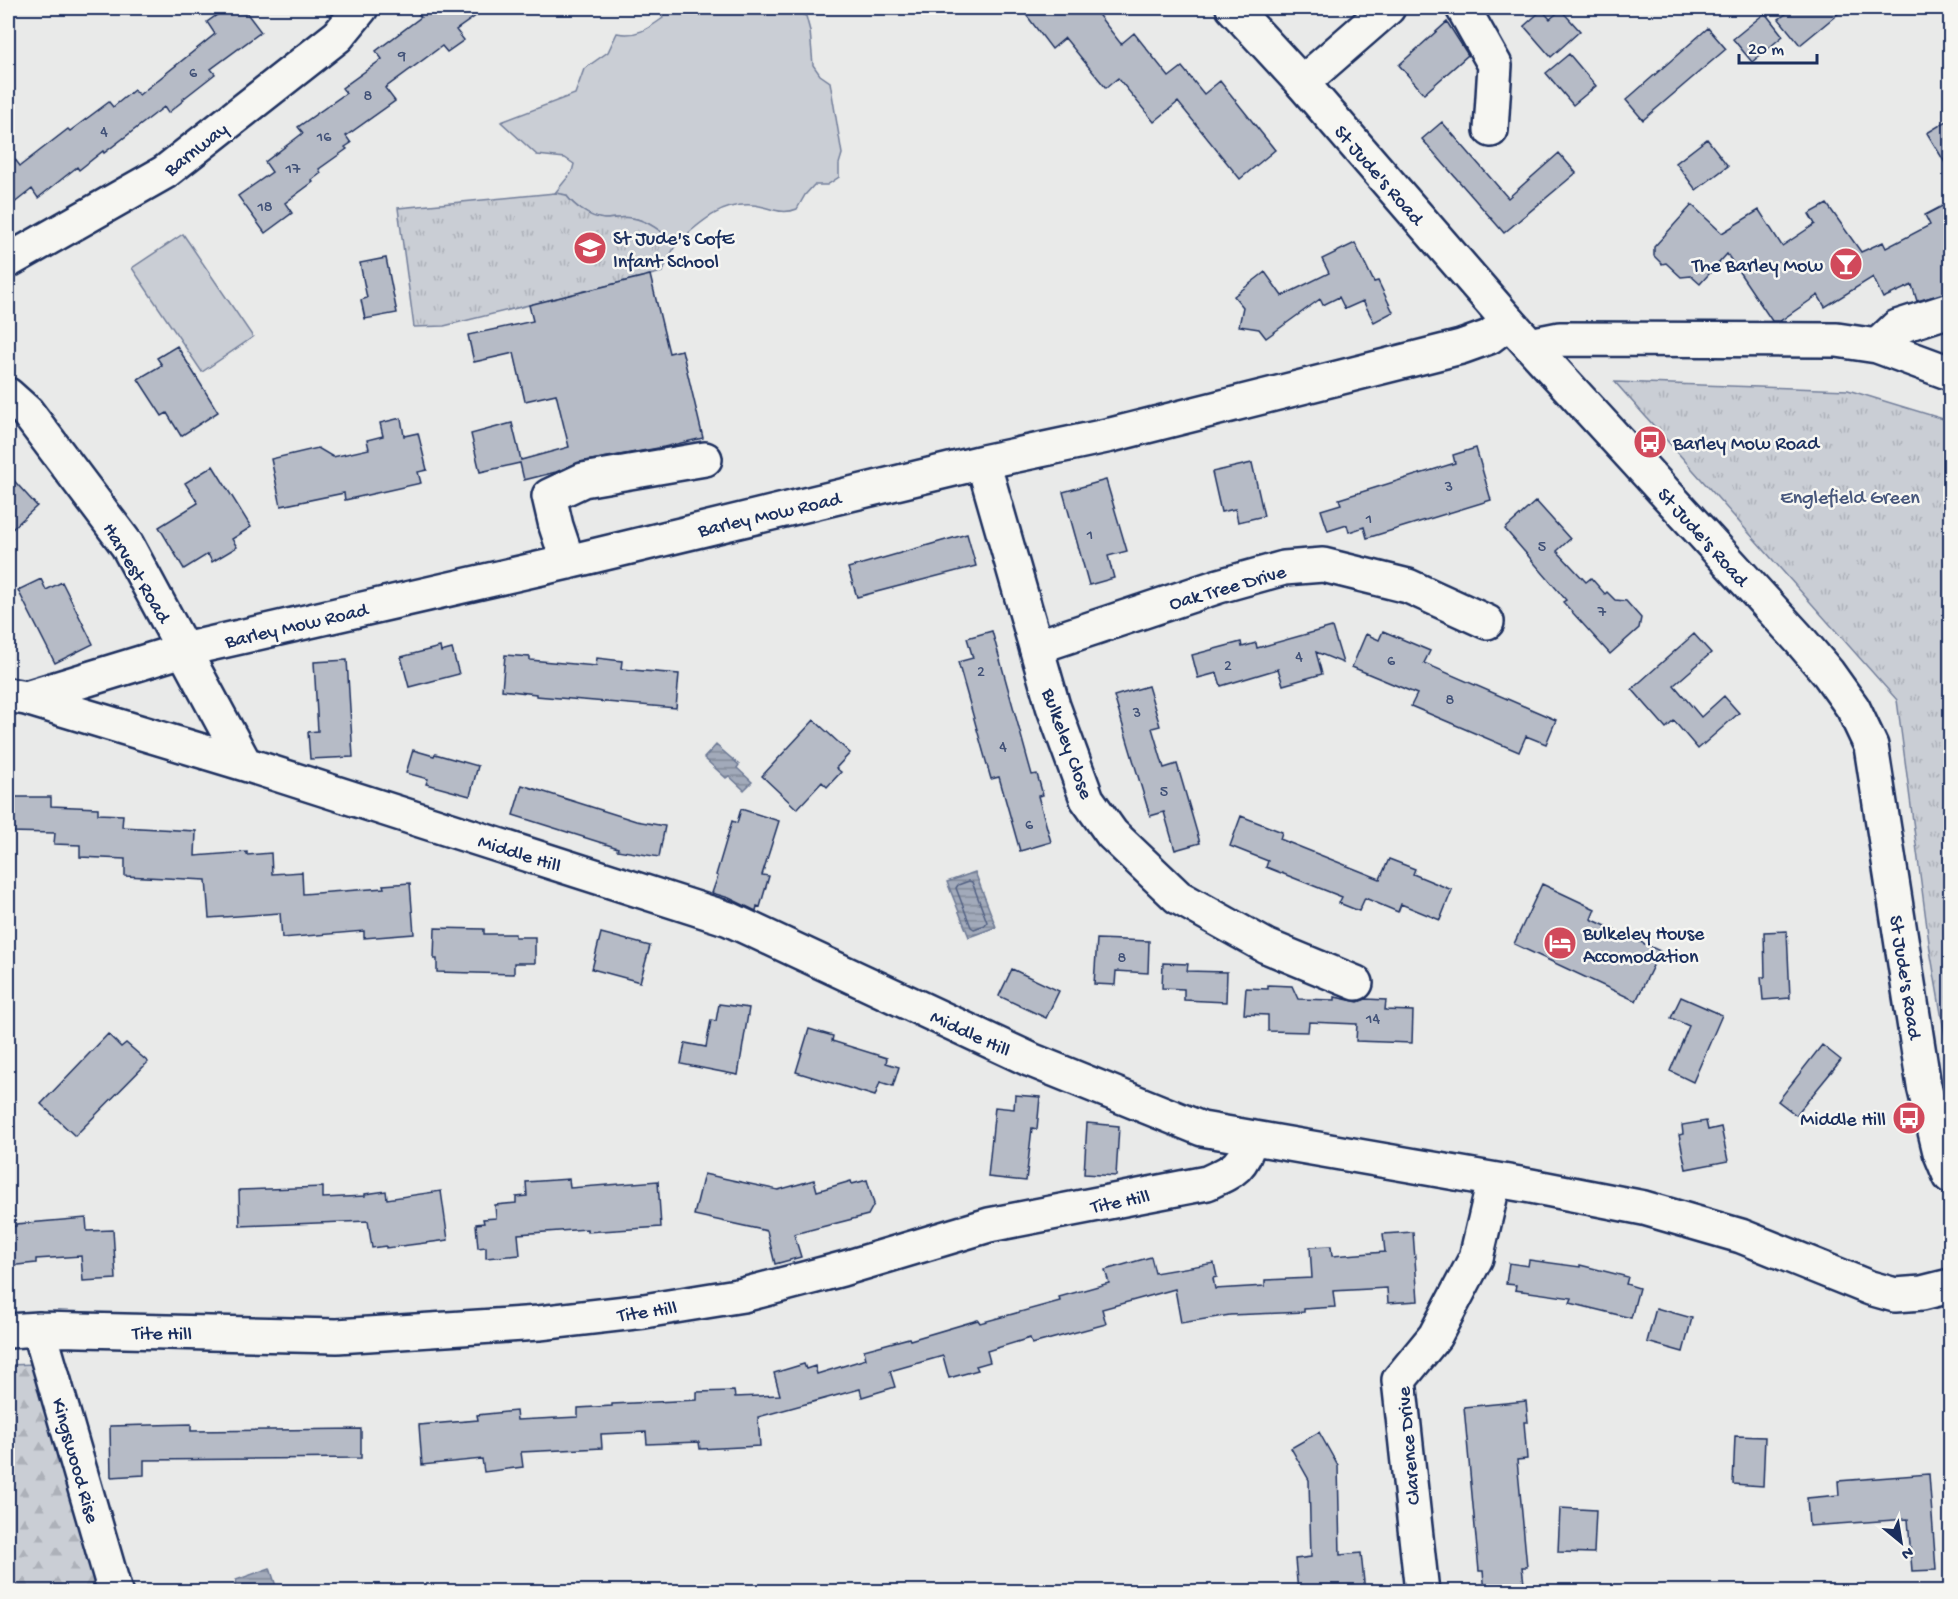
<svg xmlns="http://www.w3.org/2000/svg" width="1958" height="1599" viewBox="0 0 1958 1599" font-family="'Gochi Hand',sans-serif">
	<defs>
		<pattern id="forest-firs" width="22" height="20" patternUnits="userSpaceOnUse" patternTransform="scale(1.5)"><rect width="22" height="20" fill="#caced5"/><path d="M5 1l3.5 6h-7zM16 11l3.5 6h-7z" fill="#adb1b9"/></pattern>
		<pattern id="park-tufts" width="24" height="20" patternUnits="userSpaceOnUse" patternTransform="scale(1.5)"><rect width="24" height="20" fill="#caced5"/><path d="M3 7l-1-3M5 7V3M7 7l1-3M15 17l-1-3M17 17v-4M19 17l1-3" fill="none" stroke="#adb1b9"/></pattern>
		<pattern id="water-rules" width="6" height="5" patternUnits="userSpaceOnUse" patternTransform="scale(1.5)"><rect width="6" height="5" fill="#a2aaba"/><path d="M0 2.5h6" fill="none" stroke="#838b9a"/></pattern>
	</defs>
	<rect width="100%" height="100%" fill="#e9eae9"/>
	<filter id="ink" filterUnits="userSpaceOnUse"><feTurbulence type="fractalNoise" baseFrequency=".0167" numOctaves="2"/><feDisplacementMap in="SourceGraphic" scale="12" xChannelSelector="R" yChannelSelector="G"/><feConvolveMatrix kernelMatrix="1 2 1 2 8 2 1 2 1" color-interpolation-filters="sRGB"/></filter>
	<g filter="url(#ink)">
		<path fill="#caced5" stroke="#727e9a" stroke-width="1.5" d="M661 8H785L806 16 810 31 813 65 820 75 830 82 842 154 839 164V177L827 185H814L805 195 797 209C780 216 769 206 752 205 719 203 699 224 676 244 663 233 650 221 632 218 623 216 613 219 604 219 590 218 574 206 566 195L555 193 572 172 574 164 565 158 537 155 501 122 575 94 584 69 608 52 617 33C636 37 648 29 663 18Z
			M183 234 253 337 202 372 132 268Z"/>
		<path fill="url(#forest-firs)" stroke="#727e9a" stroke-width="1.5" d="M37 1364 119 1591H14L8 1572V1365Z"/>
		<path fill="url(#park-tufts)" stroke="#727e9a" stroke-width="1.5" d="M555 193 566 195C574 206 590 218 604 219 613 219 623 216 632 218 650 221 663 233 676 244L662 272 444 326 414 327 398 208Z
			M1615 382 1848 390 1950 421V1065L1930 950 1897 700Z"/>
		<path fill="url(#water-rules)" stroke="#6c7995" stroke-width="1.5" d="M716 745 739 765 737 768 752 782 744 790 729 776 726 778 704 758Z
			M975 872 996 927 969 937 947 882Z
			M270 1568 276 1586 262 1591H234L236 1580Z"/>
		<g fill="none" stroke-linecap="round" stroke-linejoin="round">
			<path stroke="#516083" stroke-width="1.5" d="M969 881 972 882 987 922 985 925 974 929 971 927 956 888 958 885Z"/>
		</g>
		<path fill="#b6bbc6" stroke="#1b2f5e" stroke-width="1.5" d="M227 8H243L261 32 211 69 215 74 183 99 184 100 168 113 164 107 104 153 103 151 79 170 77 167 38 198 32 189 8 208V150L20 166 68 129 70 131 109 102 113 107 134 90 139 95 215 34 207 22Z
			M414 8H487L456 30 464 40 447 52 442 46 385 88 395 101 346 136 351 143 345 147 347 149 319 169 321 173 312 180 313 182 285 203 292 213 265 233 238 196 272 172 265 162 303 133 298 127 346 93 342 88 382 59 376 51 421 17Z
			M1021 8H1093L1121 44 1134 33 1169 77 1182 67 1204 94 1220 81 1275 150 1240 179 1178 102 1154 122 1118 78 1106 88 1065 38 1052 49Z
			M1794 8H1845L1800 45 1779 19Z
			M1542 10 1550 19 1561 10 1580 31 1551 57 1524 26Z
			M1765 13 1783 36 1752 62 1733 39Z
			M1447 22 1468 55 1424 94 1399 65Z
			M1708 28 1726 49 1643 120 1626 100Z
			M1569 54 1596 86 1573 105 1546 73Z
			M1950 119V171L1927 133Z
			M1442 122 1508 198 1559 153 1576 173 1504 233 1422 139Z
			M1707 139 1728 166 1696 190 1676 163Z
			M1950 202V292L1917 301 1912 285 1883 298 1873 277 1825 307 1818 295 1780 321H1772L1727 254 1700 284 1691 276 1681 277 1666 263 1662 264 1654 256V247L1692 205 1722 233 1759 210 1782 246 1815 224 1809 214 1827 204 1861 252 1883 242 1886 248 1930 225 1925 215Z
			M1355 243 1374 282 1378 281 1393 312 1374 322 1363 301 1345 309 1339 297 1323 305 1320 299 1266 338 1259 329 1239 326 1243 307 1234 296 1265 272 1282 296 1329 273 1322 259Z
			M386 258 397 313 365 319 361 300 367 298 360 263Z
			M650 275 669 353 682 350 703 438 664 447 580 462 556 472 524 480 520 463 480 472 471 434 512 423 521 460 569 447 556 394 525 401 514 353 474 362 468 335 533 321 529 305Z
			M177 346 218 412 181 436 167 413 162 416 138 379 162 365 157 358Z
			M401 418 404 436 418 433 427 470 418 472 421 483 345 500 344 493 281 506 271 459 318 448 333 457 369 449 367 440 383 436 380 423Z
			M1476 448 1491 500 1367 538 1364 527 1349 532 1347 525 1328 531 1321 510 1341 504 1339 499 1455 463 1453 455Z
			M1252 463 1264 516 1238 522 1235 509 1221 512 1212 472Z
			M213 466 251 527 232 539 237 547 212 562 208 554 184 569 159 527 198 503 185 483Z
			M8 474 37 506 8 533Z
			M1106 480 1127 551 1108 556 1114 578 1089 585 1063 492Z
			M1536 501 1570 539 1557 551 1586 582 1591 578 1605 594 1607 592 1615 600 1626 601 1641 618 1639 628 1610 654 1563 602 1566 600 1505 529Z
			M967 534 976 566 857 597 848 568Z
			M41 579 46 590 62 582 93 644 55 663 18 590Z
			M1332 627 1343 663 1316 652 1322 674 1283 685 1278 669 1221 686 1217 673 1198 678 1192 655 1241 642 1242 647 1256 643 1257 648Z
			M992 631 1032 775 1037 774 1043 795 1038 796 1051 842 1020 851 999 777 991 779 958 662 973 658 967 638Z
			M1383 631 1430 651 1424 663 1556 720 1546 744 1526 736 1519 752 1411 706 1417 694 1352 667 1366 634 1379 640Z
			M1694 634 1711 653 1674 685 1701 717 1724 696 1739 713 1698 749 1674 721 1666 728 1632 689Z
			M440 647 441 652 452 649 459 674 409 687 401 657Z
			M505 655 530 657V660L596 666 597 658 622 661 621 669 679 674 676 708 536 696V694L502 690Z
			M347 660 353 757 310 759 308 732 318 731 314 662Z
			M1148 686 1160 726 1152 728 1164 768 1177 764 1200 843 1175 850 1164 812 1150 816 1114 696Z
			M814 720 850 753 836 768 841 772 827 787 822 782 797 809 762 776Z
			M413 750 434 756 435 754 478 766 470 796 426 784 428 779 406 773Z
			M522 785 636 821 665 826 659 857 617 850 618 848 513 815Z
			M8 797H51V806L98 808V814L123 815 122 827 196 831 195 856 247 852V855L271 853 272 874 302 872 303 894 384 888 383 885 410 883 414 934 364 938V931L282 938 280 913 209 918 206 880 125 876V859L80 857V845L54 844 55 833 8 832Z
			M741 809 779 821 762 875 769 876 760 907 757 906 756 911 729 898 712 893 718 876 716 875 732 821 737 823Z
			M1241 816 1282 832 1280 839 1380 879 1389 859 1415 869 1413 874 1452 890 1440 920 1401 904 1398 912 1365 898 1359 911 1339 903 1342 897 1266 867 1268 861 1230 846Z
			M1542 884 1595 909 1591 919 1660 951 1636 1001 1514 944Z
			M435 928 484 929V934H515V937H535V963H514V974L437 972V959H434Z
			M1787 931 1790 998 1763 1000 1761 977H1765L1764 932Z
			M601 933 650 946 640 982 592 969Z
			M1097 939 1149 941 1148 973 1116 971 1115 985 1094 984Z
			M1163 963 1188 964 1187 971 1227 972 1226 1002 1184 1000V989L1162 988Z
			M1012 969 1059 991 1046 1018 999 996Z
			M1268 985 1292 986 1298 999 1335 1000V997L1358 1002 1366 999 1386 1000 1385 1010 1413 1011 1412 1043 1356 1041 1357 1024 1309 1022 1308 1032 1268 1031V1015L1244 1014 1246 988 1268 989Z
			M1681 997 1722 1015 1693 1082 1670 1071 1689 1026 1671 1018Z
			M719 1004 749 1008 738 1075 681 1064 685 1043 706 1047 711 1020 716 1021Z
			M809 1029 833 1036 832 1041 887 1058 886 1063 899 1067 893 1086 880 1082 875 1096 796 1072Z
			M108 1034 121 1047 126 1043 148 1062 75 1136 41 1104Z
			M1822 1045 1841 1060 1796 1115 1778 1101Z
			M1015 1095 1040 1097 1037 1129 1032 1128 1026 1181 988 1177 995 1107 1014 1109Z
			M1706 1121 1708 1130 1721 1127 1728 1161 1686 1169 1679 1135 1683 1134 1682 1125Z
			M1087 1123 1119 1126 1116 1176 1084 1174Z
			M704 1174 778 1190 814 1180 817 1191 851 1181 852 1184 867 1180 874 1204 868 1215 794 1234 801 1257 775 1264 767 1231 694 1215Z
			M569 1179 570 1188 658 1181 661 1227 587 1232V1229L518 1234 520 1255 486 1258V1247L478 1248 476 1224 484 1223 483 1219 496 1218 495 1205 516 1203V1197L527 1196 526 1182Z
			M323 1187V1198L365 1196V1194L386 1191 387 1199 441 1191 448 1240 386 1248V1246L372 1248 368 1221 240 1226 239 1190Z
			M86 1218 87 1231 113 1230 116 1279 83 1281 81 1256 36 1259V1263L8 1266V1227L16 1226V1224Z
			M1413 1232 1418 1301 1388 1303 1387 1288 1333 1291 1335 1307 1304 1309V1312L1230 1315 1181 1323 1175 1289 1102 1309 1106 1324 1032 1344 1030 1338 987 1351 990 1362 976 1366 978 1370 949 1378 943 1356 890 1371 895 1387 862 1397 860 1389 758 1417 760 1446 700 1449 699 1442 647 1444 646 1432 601 1434 602 1448 521 1452 523 1467 484 1472 482 1459 422 1465 419 1425 478 1420 477 1415 516 1411 517 1420 578 1417V1408L612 1406V1404L697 1400V1392L734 1391 735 1397 780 1395 774 1373 804 1364 806 1369 815 1366 817 1374 866 1359 864 1350 909 1338 910 1340 978 1320 980 1323 1060 1301 1059 1297 1109 1283 1105 1270 1151 1257 1155 1273 1214 1263 1217 1277 1213 1278 1215 1289 1265 1286V1280L1312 1278 1310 1247 1331 1246 1332 1256 1385 1252 1383 1234Z
			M1529 1260 1580 1267V1265L1628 1277 1626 1284 1639 1288 1631 1318 1570 1303 1572 1298 1515 1290 1516 1285 1506 1284 1509 1263 1528 1266Z
			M1656 1308 1692 1318 1683 1352 1647 1342Z
			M1526 1401 1528 1422H1524L1527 1459 1517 1460 1527 1567H1522L1525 1592H1485L1483 1571H1479L1464 1407Z
			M191 1424V1431L361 1429V1458L144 1460V1475L111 1477 110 1426Z
			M1319 1432 1338 1466 1340 1555 1361 1553 1365 1592H1298L1295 1559 1311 1557 1309 1480 1291 1448Z
			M1735 1436 1765 1437 1763 1486 1733 1484Z
			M1929 1474 1936 1570 1912 1571 1908 1519 1809 1526 1807 1498 1839 1495 1838 1481Z
			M1560 1508 1596 1510 1594 1553 1558 1552Z"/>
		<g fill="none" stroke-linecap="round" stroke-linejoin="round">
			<defs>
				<path id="minor" d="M1463 8 1495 65 1491 130
					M1302 83 1388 8
					M8 261 165 172 338 36 361 8
					M1530 345 1560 339 1837 340 1877 346 1950 373
					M1877 346 1897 327 1950 310
					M8 395 27 412 127 545 245 764
					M983 462 1053 706 1087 799 1112 834 1178 897 1266 946 1356 983
					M568 562 556 526 549 496 583 480 705 459
					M1036 647 1219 586 1284 568 1323 565 1408 586 1487 622
					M8 695 26 698 245 764 729 919 1031 1060 1202 1129 1531 1186 1644 1208 1741 1236 1870 1288 1895 1295 1922 1293 1950 1286
					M26 698 183 650 568 562 983 462 1111 435 1461 347 1489 337 1509 322
					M39 1329 115 1592
					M8 1331 39 1329 337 1336 539 1323 644 1311 743 1295 842 1269 989 1225 1207 1183C1233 1171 1243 1168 1250 1139
					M1422 1592 1399 1380 1435 1336 1476 1258 1494 1181"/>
				<path id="major" d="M1233 8 1302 83 1509 322 1800 640 1828 673 1853 708 1871 746 1924 1086 1940 1152 1950 1176"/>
			</defs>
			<use href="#minor" stroke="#1b2f5e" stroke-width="38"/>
			<use href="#major" stroke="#1b2f5e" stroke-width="38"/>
			<use href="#minor" stroke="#f6f6f2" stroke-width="33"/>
			<use href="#major" stroke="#f6f6f2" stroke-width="33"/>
		</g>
	</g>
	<defs>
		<symbol id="school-disc" viewBox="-11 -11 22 22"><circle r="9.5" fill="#d1495b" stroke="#f6f6f2"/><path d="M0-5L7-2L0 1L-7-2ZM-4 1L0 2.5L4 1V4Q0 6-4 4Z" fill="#fff"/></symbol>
		<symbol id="bar-disc" viewBox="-11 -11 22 22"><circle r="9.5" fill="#d1495b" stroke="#f6f6f2"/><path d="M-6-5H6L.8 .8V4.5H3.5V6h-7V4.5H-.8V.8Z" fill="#fff"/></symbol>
		<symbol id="bus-disc" viewBox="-11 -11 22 22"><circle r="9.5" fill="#d1495b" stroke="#f6f6f2"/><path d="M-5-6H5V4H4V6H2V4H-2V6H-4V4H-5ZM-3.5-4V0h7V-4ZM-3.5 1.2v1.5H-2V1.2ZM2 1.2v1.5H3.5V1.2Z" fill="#fff"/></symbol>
		<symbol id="hotel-disc" viewBox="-11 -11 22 22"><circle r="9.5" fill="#d1495b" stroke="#f6f6f2"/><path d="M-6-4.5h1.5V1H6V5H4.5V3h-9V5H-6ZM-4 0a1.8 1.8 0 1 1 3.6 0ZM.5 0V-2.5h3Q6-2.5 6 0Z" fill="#fff"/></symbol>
	</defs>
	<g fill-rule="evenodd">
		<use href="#school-disc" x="571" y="229" width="38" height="38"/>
		<use href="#bar-disc" x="1827" y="245" width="38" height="38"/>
		<use href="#bus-disc" x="1631" y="423" width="38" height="38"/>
		<use href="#hotel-disc" x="1541" y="924" width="38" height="38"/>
		<use href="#bus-disc" x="1890" y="1099" width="38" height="38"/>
	</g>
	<g text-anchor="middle" stroke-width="5" stroke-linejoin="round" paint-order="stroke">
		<g font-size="16" fill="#425278">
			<text x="402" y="60">9</text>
			<text x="193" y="77">6</text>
			<text x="368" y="100">8</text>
			<text x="104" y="136">4</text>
			<text x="324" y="141">16</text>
			<text x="293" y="173">17</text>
			<text x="265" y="211">18</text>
			<text x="1449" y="491">3</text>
			<text x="1369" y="523">1</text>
			<text x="1090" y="539">1</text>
			<text x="1542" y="551">5</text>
			<text x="1602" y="616">7</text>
			<text x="1299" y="661">4</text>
			<text x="1391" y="665">6</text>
			<text x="1228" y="670">2</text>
			<text x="981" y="676">2</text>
			<text x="1450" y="704">8</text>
			<text x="1137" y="717">3</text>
			<text x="1003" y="751">4</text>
			<text x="1164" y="796">5</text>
			<text x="1029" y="829">6</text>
			<text x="1122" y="962">8</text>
			<text x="1373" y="1023">14</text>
		</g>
		<g font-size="20" fill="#1b2f5e" stroke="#f6f6f2">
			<text transform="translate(195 148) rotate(-38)" y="7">Barnway</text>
			<text transform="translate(1380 174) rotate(49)" y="7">St Jude's Road</text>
			<text transform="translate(769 513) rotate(-13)" y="7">Barley Mow Road</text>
			<text transform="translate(1704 536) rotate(48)" y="7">St Jude's Road</text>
			<text transform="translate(138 572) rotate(59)" y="7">Harvest Road</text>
			<text transform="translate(1227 586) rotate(-16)" y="7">Oak Tree Drive</text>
			<text transform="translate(296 624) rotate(-13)" y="7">Barley Mow Road</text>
			<text transform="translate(1069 743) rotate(70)" y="7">Bulkeley Close</text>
			<text transform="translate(520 852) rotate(18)" y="7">Middle Hill</text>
			<text transform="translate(1907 977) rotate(81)" y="7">St Jude's Road</text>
			<text transform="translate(971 1032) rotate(25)" y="7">Middle Hill</text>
			<text transform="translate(1120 1200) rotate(-11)" y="7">Tite Hill</text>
			<text transform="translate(647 1310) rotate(-8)" y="7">Tite Hill</text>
			<text transform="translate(162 1332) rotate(1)" y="7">Tite Hill</text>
			<text transform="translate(1407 1446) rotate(-95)" y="7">Clarence Drive</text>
			<text transform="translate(77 1460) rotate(74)" y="7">Kingswood Rise</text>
		</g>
		<g font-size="20" fill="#1b2f5e" stroke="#f6f6f2" text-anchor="start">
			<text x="613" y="244">St Jude's CofE<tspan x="613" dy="23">Infant School</tspan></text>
			<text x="1823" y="271" text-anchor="end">The Barley Mow</text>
			<text x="1673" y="449">Barley Mow Road</text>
			<text x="1583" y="939">Bulkeley House<tspan x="1583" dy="23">Accomodation</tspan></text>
			<text x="1886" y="1125" text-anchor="end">Middle Hill</text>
		</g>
		<g font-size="20" fill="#47577c" stroke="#f6f6f2">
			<text x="1850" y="503">Englefield Green</text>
		</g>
	</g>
	<rect width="1958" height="1599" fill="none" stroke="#f6f6f2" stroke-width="30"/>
	<rect x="15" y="15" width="1928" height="1569" fill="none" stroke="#1b2f5e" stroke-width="2" filter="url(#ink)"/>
	<g transform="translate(1901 1542) rotate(150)" stroke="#f6f6f2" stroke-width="4.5" paint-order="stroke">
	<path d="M0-4.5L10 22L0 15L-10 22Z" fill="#1b2f5e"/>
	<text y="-9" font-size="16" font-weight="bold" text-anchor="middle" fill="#1b2f5e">N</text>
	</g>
	<path d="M1739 54v9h78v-9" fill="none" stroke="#1b2f5e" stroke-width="3"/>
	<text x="1748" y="54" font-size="18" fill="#1b2f5e" stroke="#f6f6f2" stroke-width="4.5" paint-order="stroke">20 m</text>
</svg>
